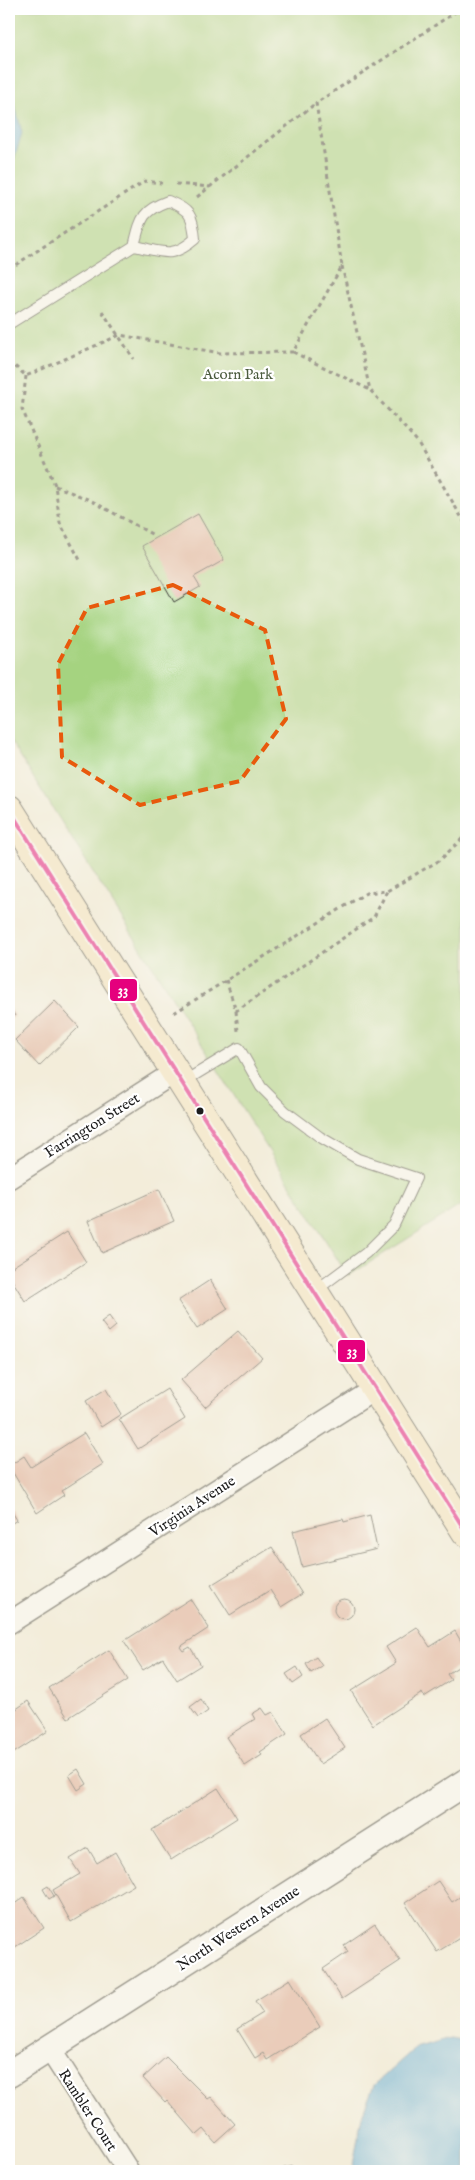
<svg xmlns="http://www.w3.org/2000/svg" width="475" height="2180" viewBox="0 0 475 2180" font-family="'IM FELL English',serif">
	<rect width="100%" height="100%" fill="#fff"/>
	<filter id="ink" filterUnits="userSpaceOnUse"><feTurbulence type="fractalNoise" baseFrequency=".02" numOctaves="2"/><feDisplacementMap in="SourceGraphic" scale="10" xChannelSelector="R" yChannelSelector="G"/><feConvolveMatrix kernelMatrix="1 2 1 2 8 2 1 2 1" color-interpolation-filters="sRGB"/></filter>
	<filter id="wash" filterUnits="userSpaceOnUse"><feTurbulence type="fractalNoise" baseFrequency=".0096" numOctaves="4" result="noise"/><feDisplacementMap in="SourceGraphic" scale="20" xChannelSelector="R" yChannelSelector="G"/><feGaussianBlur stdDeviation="1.12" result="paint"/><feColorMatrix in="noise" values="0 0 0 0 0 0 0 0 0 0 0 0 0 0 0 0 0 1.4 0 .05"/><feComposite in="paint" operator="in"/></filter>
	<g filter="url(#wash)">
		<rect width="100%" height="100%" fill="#f3edda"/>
		<path fill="#a5d380" stroke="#60784e" d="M9 9H466V1202L348 1276 9 739Z"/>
		<path fill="#62adda" stroke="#3f647b" d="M9 91 15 105 22 133 14 160 9 162Z
			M450 2038 466 2041V2171H352L362 2115 374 2085 415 2048Z"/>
		<g id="blocks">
			<path fill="#dfa592" d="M198 514 224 560 194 577 200 587 174 602 142 546Z
				M55 1001 79 1027 39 1066 15 1040Z
				M9 1006 15 1016 9 1020Z
				M159 1189 174 1221 102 1253 88 1221Z
				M67 1232 86 1262 25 1301 9 1275V1269Z
				M210 1280 228 1309 197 1329 178 1301Z
				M109 1316 116 1326 109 1332 101 1322Z
				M238 1331 262 1358 205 1407 181 1380Z
				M106 1389 121 1414 101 1427 86 1401Z
				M167 1389 185 1419 138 1449 119 1419Z
				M84 1433 103 1464 61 1491 64 1495 37 1513 9 1466 24 1456 31 1467Z
				M9 1507 17 1520 9 1525Z
				M370 1515 377 1549 302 1567 293 1531 343 1519 344 1522Z
				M272 1547 302 1594 281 1607 270 1590 230 1615 211 1585Z
				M190 1599 209 1628 180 1647 183 1651 190 1647 201 1665 177 1680 163 1658 143 1670 124 1641Z
				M334 1609a10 10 0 1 1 20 0a10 10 0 1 1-20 0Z
				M417 1627 430 1647 455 1631 466 1650V1662L447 1674 451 1680 424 1697 422 1693 373 1725 351 1691 396 1663 386 1647Z
				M109 1650 128 1680 68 1718 49 1688Z
				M316 1657 322 1666 311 1673 306 1664Z
				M297 1667 303 1677 293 1684 286 1674Z
				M201 1699 208 1711 198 1718 190 1707Z
				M28 1701 48 1731 9 1756V1714Z
				M262 1708 267 1715 273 1712 287 1734 260 1752 262 1755 245 1766 226 1737 255 1719 252 1714Z
				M325 1718 345 1748 320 1764 301 1734Z
				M78 1769 87 1784 78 1790 69 1775Z
				M218 1788 237 1818 171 1860 152 1830Z
				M88 1848 97 1863 115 1852 134 1885 71 1922 53 1890 80 1874 70 1859Z
				M438 1881 452 1902 466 1893V1934L437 1952 405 1903Z
				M48 1886 54 1896 49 1899 43 1889Z
				M24 1897 44 1928 9 1951V1908Z
				M375 1924 400 1961 342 1999 323 1969 348 1952 344 1945Z
				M290 1979 320 2027 267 2060 263 2053 255 2058 237 2029 263 2013 255 2001Z
				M166 2057 208 2099 211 2097 235 2124 215 2142 204 2129 197 2135 167 2100 165 2102 143 2078Z
				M292 2166 293 2171H273Z"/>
		</g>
	</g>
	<g filter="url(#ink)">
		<use href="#blocks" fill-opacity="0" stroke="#3c3b38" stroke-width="1"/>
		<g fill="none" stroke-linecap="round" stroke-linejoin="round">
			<defs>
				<path id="service" d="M9 324 134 246C162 251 171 260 195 239 193 215 190 210 168 201 141 211 141 219 134 246
					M183 1082 239 1048 261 1087 285 1111 320 1137 358 1159 416 1178 394 1225 366 1253 315 1291"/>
				<path id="minor" d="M9 1178 175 1072
					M9 1623 375 1389
					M49 2048 128 2171"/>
				<path id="tertiary" d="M9 2074 466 1782"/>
				<path id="secondary" d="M9 809 466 1532"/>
			</defs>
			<use href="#service" stroke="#3c3b38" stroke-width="12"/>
			<use href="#minor" stroke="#3c3b38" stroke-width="24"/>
			<use href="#tertiary" stroke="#3c3b38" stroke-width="29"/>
			<use href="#secondary" stroke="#3c3b38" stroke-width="30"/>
			<path stroke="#3c3b38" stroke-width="3" stroke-dasharray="4 4" stroke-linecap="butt" d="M176 184 210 187
				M197 197 316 103
				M342 266 370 390 417 441 466 525
				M9 269 145 181 162 183
				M102 311 134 359
				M293 352 370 390
				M9 361 26 376 120 335 220 353 293 352 342 266 316 103 460 9
				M26 376 22 409 55 485 60 523 80 560
				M55 486 90 500 155 536
				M226 980 236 1011 374 917 387 891
				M236 1011 238 1031
				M174 1013 366 893 387 891 440 860 466 835"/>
			<use href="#service" stroke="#fff" stroke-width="10"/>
			<use href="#minor" stroke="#fff" stroke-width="21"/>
			<use href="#tertiary" stroke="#fff" stroke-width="26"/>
			<use href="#secondary" stroke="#f9e7c3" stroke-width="28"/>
			<defs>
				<path id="bus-1" d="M9 809 466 1532"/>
			</defs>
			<use href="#bus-1" stroke="#fff" stroke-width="8"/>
			<use href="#bus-1" stroke="#e5007d" stroke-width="4"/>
		</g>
	</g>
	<path d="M0 0H475V2180H0ZM173 585 265 630 286 719 240 781 140 805 62 757 58 664 87 608Z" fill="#f3edda" fill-opacity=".55" fill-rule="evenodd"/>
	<path fill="none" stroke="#e8590c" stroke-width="4" stroke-dasharray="10 6" stroke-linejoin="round" d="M173 585 265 630 286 719 240 781 140 805 62 757 58 664 87 608Z"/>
	<circle fill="#1c1c1c" stroke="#fff" stroke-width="2" cx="200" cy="1111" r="4.5"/>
	<g text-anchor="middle" stroke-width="4.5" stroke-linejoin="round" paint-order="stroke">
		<g font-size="15" fill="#4c5c3f" stroke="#fff">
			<text x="238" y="379">Acorn Park</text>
		</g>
		<g font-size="15" fill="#1c1c1c" stroke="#fff">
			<text transform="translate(92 1125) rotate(-32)" y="5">Farrington Street</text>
			<text transform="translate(192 1506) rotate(-33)" y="5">Virginia Avenue</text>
			<text transform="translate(238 1928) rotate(-33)" y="5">North Western Avenue</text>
			<text transform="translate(88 2110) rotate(57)" y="5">Rambler Court</text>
		</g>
	</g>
	<g stroke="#fff" stroke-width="2">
		<rect x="109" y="978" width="29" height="24" rx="5" fill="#e5007d"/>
		<rect x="337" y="1339" width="29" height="24" rx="5" fill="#e5007d"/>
	</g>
	<g font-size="14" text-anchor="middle" font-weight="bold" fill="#fff">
		<text x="123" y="995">33</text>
		<text x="352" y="1356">33</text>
	</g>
	<rect width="475" height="2180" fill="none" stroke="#fff" stroke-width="30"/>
</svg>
